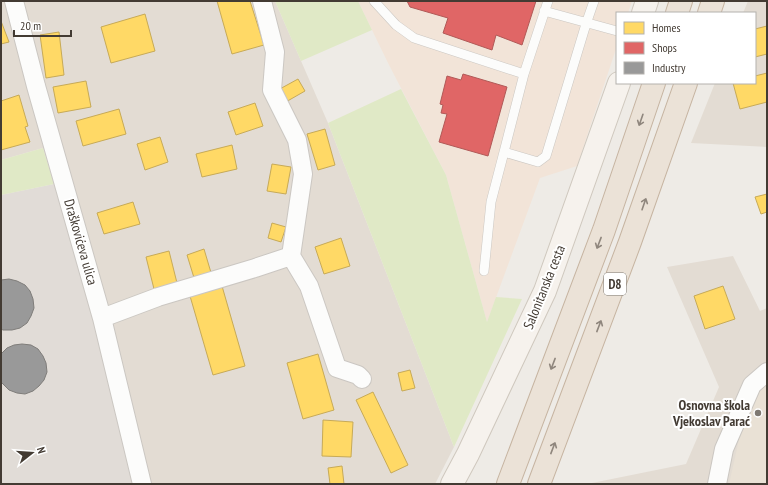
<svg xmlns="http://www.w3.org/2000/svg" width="768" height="485" viewBox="0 0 768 485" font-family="'PT Sans Narrow',sans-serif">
	<rect width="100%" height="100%" fill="#eeebe6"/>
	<path fill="#e3dcd3" d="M1 1H275L328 123 454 447 435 484H135L87 289 43 148 1 160Z
		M748 1H767V147L691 143 715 83H755V13H743Z
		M733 256 760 311 767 308V455L732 484H587L686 464 719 387 667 267Z"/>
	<path fill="#f2e4d8" d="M358 1H632L628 13H617V46L577 166 540 178 487 322 446 175 388 63Z"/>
	<path fill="#e1dcd7" d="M54 184 87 289 135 484H1V195Z"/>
	<path fill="#e9e1d5" d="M767 381V484H729L739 440 760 386Z"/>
	<path fill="#e0e9c6" d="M275 1H358L372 30 301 61Z
		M401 89 446 175 487 322 496 297 522 299 454 447 328 123Z
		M43 148 54 184 1 195V160Z"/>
	<path fill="#ffd966" stroke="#c7aa57" d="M217 1H250L264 45 232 54Z
		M145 14 155 51 111 63 101 27Z
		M1 21 9 42 1 44Z
		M767 26V54L755 57V29Z
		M59 32 64 75 46 78 40 35Z
		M767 73V102L740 109 733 83H755V76Z
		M298 79 305 91 284 103 278 90Z
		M86 81 91 107 58 113 53 87Z
		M19 95 28 126 25 127 30 142 1 150V101Z
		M255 103 263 126 236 135 228 112Z
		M119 109 126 134 83 146 76 121Z
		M325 129 335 165 318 170 307 134Z
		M160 137 168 162 145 170 137 144Z
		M232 145 237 169 202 177 196 154Z
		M272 164 291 167 286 194 267 191Z
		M767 194V212L761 214 755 197Z
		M133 202 140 224 104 234 97 213Z
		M272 223 286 227 281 242 268 238Z
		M341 238 350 266 324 274 315 247Z
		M204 249 212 276 195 281 187 255Z
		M169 251 177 283 154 289 146 257Z
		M222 286 245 366 213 375 190 296Z
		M723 286 735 319 705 329 694 296Z
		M318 354 334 410 303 419 287 363Z
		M410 370 415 388 402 391 398 373Z
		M373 392 408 465 391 473 356 400Z
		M323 420 353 422 351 457 322 456Z
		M342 466 344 484H330L328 468Z"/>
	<path fill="#e06666" stroke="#b15957" d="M407 1H536L522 45 496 35 492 50 443 33 448 18 410 7Z
		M463 74 507 87 488 156 439 142 447 114 441 113 443 105 440 104 447 76 461 80Z"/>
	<path fill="#999" stroke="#7f7d7a" d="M9 279 17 281 25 285 30 291 33 299 34 308 31 316 27 323 20 328 12 330H3L1 329V280Z
		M22 344 31 345 38 349 43 356 46 363 47 372 44 380 39 386 33 391 25 394 17 393 9 390 1 382V354L7 348 14 345Z"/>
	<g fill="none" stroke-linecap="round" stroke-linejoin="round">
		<defs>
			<path id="lane" d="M374 1 396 25 414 38 524 74 548 1
				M544 11 617 31
				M524 74 504 152 538 162 546 156 586 24 594 1
				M484 271 491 202 504 152"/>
			<path id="street" d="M14 1 36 86 102 318 142 484
				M291 256 309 286 337 368 358 375 362 379
				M102 318 158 297 255 268 291 256 303 174 297 140 272 90 275 52 262 1
				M717 484 724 449 752 385 767 372"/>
			<path id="secondary" d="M643 13 647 1
				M452 484 468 454 545 291 619 83"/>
			<path id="highway" d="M677 13 681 1
				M709 13 713 1
				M508 484 604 230 654 83
				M539 484 630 242 686 83"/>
		</defs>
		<use href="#lane" stroke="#cbc7c2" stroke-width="10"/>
		<use href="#street" stroke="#cbc7c2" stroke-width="20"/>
		<use href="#secondary" stroke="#cfc8be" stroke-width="24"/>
		<use href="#highway" stroke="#c6b4a1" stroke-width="24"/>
		<use href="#lane" stroke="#fcfcfb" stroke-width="9"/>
		<use href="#street" stroke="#fcfcfb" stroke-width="18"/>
		<use href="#secondary" stroke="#f6f2ed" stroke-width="22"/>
		<use href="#highway" stroke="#ebe2d7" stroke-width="22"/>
	</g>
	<defs><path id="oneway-shaft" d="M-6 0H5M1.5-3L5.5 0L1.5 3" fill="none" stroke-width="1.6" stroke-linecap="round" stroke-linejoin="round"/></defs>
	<g stroke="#8f867d">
		<use href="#oneway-shaft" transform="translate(641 120) rotate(109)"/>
		<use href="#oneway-shaft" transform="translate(644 204) rotate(-71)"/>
		<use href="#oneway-shaft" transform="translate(599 243) rotate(111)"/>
		<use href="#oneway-shaft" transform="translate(599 326) rotate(-69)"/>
		<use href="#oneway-shaft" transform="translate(553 364) rotate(111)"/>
		<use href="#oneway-shaft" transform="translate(553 448) rotate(-69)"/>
	</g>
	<circle fill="#7f7972" stroke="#fff" stroke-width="1.5" cx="758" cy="413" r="4"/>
	<g text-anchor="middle" stroke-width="4" stroke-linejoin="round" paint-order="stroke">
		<rect fill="#fff" stroke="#7b7670" stroke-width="1" x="604" y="273" width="22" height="22" rx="3"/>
		<g font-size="13" font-weight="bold" fill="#433b33">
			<text x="615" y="289">D8</text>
		</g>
		<g font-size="14" fill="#433b33" stroke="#fff">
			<text transform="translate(81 242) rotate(74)" y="5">Draškovićeva ulica</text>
			<text transform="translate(544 287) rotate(-68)" y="5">Salonitanska cesta</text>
		</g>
		<g font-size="14" font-weight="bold" fill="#433b33" stroke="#fff" text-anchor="end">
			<text x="750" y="410">Osnovna škola<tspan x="750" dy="16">Vjekoslav Parać</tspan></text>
		</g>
	</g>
	<rect width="768" height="485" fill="none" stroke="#433b33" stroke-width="4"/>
	<rect x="616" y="12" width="140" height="72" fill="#ffffff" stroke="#b4b1ad"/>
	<rect x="624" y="22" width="20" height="12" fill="#ffd966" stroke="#b4b1ad"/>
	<text x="652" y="32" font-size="12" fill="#433b33">Homes</text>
	<rect x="624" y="42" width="20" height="12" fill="#e06666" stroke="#b4b1ad"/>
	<text x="652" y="52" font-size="12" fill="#433b33">Shops</text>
	<rect x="624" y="62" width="20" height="12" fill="#999999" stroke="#b4b1ad"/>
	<text x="652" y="72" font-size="12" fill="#433b33">Industry</text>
	<g transform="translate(32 453) rotate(73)" stroke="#ffffff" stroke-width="3" paint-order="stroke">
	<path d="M0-3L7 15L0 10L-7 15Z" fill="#433b33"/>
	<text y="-6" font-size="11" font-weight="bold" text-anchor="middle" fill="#433b33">N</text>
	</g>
	<path d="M14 30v6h57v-6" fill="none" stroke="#433b33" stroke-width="2"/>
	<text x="20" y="30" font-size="12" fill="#433b33" stroke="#ffffff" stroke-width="3" paint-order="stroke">20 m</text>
</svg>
